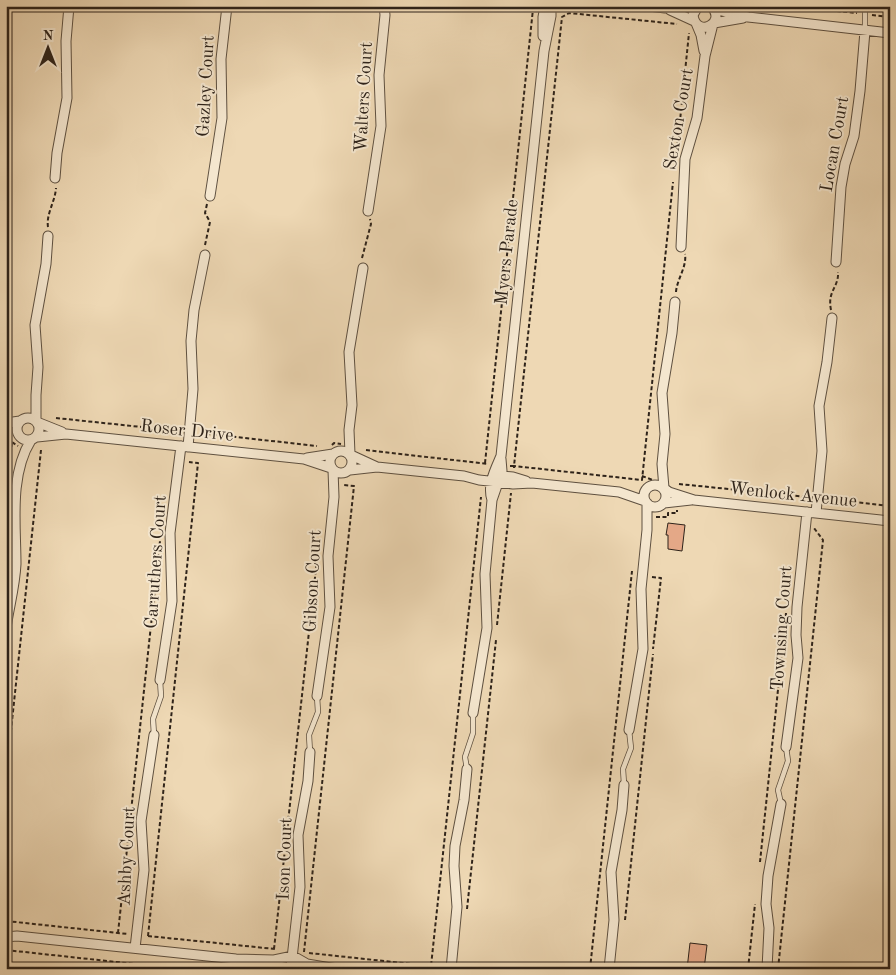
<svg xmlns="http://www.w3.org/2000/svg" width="896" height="975" viewBox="0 0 896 975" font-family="'Old Standard TT',serif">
	<rect width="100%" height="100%" fill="#eed8b4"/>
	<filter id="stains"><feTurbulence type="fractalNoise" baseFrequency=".004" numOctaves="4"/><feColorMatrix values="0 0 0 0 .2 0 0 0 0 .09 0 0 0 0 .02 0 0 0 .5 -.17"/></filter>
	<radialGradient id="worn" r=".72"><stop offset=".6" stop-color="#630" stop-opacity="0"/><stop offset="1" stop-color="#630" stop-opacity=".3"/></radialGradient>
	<path fill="#e4a887" stroke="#2e231a" d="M668 523 685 525 682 551 668 549V535H666Z
		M690 943 707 945 704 969H687Z"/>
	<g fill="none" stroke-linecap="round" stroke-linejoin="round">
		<defs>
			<path id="lane" d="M865 30V6
				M154 735 153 719 161 696 160 680
				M310 752 309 735 318 712 317 696
				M467 769 465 757 473 733V713
				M624 784 623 769 631 748 629 730
				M781 804 778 790 788 761 786 747"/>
			<path id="street" d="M649 6 665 8 697 6
				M698 6 693 15C696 39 728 23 711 6
				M714 9 748 17 890 33
				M670 10 694 21
				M696 23 701 35 704 51
				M714 23 743 18
				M543 36V17L545 6
				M55 178 57 153 67 98 66 41 69 6
				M210 196 222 118 221 59 227 6
				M368 211 381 126 379 75 385 15 384 6
				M681 247 685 159 697 118 705 56 713 24
				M836 262 841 187 845 164 854 136 860 91 865 31
				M17 429a11 11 0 1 1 22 0a11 11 0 1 1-22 0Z
				M36 421V395L38 367 35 325 46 264 48 236
				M37 422 62 432
				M6 423 20 421
				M37 437 66 434 304 459 331 468
				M188 447 193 389 191 341 194 310 205 255
				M330 462a11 11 0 1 1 22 0a11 11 0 1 1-22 0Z
				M350 454 349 430 352 405 349 352 363 268
				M351 455 377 467
				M307 458 333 454
				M350 470 377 467 464 476 479 480 498 482 513 484 532 483 619 492 645 501
				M494 475 513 477 526 481
				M644 496a11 11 0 1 1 22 0a11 11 0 1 1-22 0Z
				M664 488 662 464 665 434 662 393 672 333 675 302
				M665 489 669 492 694 500 890 521
				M492 500C487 485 495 470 501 456L544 51 551 16V6
				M664 503 691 500
				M816 513 822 451 819 406 827 362 832 318
				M6 628C9 607 15 586 16 564 16 525 9 475 31 440
				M160 680 172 601 170 533 181 446
				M317 696 330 607 328 556 334 497 333 470
				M473 713 487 628 485 574 492 500 502 471 501 459
				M629 730 643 649 641 589 647 530V503
				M786 747 798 658 796 635 797 607 807 512
				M6 937 17 936 236 959 274 960 293 956 307 964 337 969
				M135 948 144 870 141 821 154 735
				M248 962 275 969
				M291 967 300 887 298 835 308 781 310 752
				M451 969 457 907 454 866 455 846 464 800 467 769
				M609 969 614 920 611 872 622 810 624 785
				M767 969 769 928 766 904 768 876 781 804"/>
		</defs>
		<use href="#lane" stroke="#5e5040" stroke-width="6"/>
		<use href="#street" stroke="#5e5040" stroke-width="11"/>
		<path stroke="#2e231a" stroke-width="2" stroke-dasharray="4 2.5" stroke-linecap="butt" d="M785 6 857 13
			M872 15 890 17
			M677 150 689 33
			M48 227C46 214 55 202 56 188
			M205 245 210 222 205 213 207 204
			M362 258 371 224 370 219
			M676 292C677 279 687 267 685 254
			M831 310C827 290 839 288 838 272
			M56 418 180 431
			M8 432 7 439 18 446
			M200 433 317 446
			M332 445 334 443 341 444
			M366 450 488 464
			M485 463 533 9 504 6
			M9 466 12 443
			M510 466H514L562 17 569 13 677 24
			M514 468V466L642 480 673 182
			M642 476 653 480
			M679 484 808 497
			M827 499 890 506
			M656 517H668V513H677V510
			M652 577 661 578 653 649
			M497 625 511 493
			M6 777 41 450
			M760 862 786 613
			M467 909 496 640
			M625 920 653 654
			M6 921 128 934
			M118 933 160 541
			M148 936 275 949
			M148 936 198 463 189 462
			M274 949 320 532
			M6 950 181 969
			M304 952 354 486 343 485
			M309 953 431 966
			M443 967 431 966 481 497
			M590 969 632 571
			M748 969 755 904
			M778 969 823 540 814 528"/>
		<use href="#lane" stroke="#f4e6ce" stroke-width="4.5"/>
		<use href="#street" stroke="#f4e6ce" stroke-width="9"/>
	</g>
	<g text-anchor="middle" stroke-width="4" stroke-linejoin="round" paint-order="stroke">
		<g font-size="18" fill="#2e231a" stroke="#f4e6ce">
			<text transform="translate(205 86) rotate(-87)" y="6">Gazley Court</text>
			<text transform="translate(363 97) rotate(-87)" y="6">Walters Court</text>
			<text transform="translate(678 119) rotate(-80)" y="6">Sexton Court</text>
			<text transform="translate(834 144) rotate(-80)" y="6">Locan Court</text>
			<text transform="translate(506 252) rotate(-84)" y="6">Myers Parade</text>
			<text transform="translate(187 430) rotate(6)" y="6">Roser Drive</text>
			<text transform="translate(793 494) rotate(6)" y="6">Wenlock Avenue</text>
			<text transform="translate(155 562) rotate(-86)" y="6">Carruthers Court</text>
			<text transform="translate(312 581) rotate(-87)" y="6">Gibson Court</text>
			<text transform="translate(781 628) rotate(-86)" y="6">Townsing Court</text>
			<text transform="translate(126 856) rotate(-87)" y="6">Ashby Court</text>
			<text transform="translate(284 859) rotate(-88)" y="6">Ison Court</text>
		</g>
	</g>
	<rect width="896" height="975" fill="none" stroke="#eed8b4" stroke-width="25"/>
	<rect x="8" y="8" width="881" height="960" fill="none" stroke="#2e231a" stroke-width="2.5"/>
	<rect x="12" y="12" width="871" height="950" fill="none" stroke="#2e231a"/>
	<g transform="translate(48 48)" stroke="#f4e6ce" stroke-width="4" paint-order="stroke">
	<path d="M0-4L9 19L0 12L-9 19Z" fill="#2e231a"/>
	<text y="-8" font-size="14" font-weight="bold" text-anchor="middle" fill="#2e231a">N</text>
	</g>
	<rect width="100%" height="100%" filter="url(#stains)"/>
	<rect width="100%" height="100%" fill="url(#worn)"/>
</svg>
